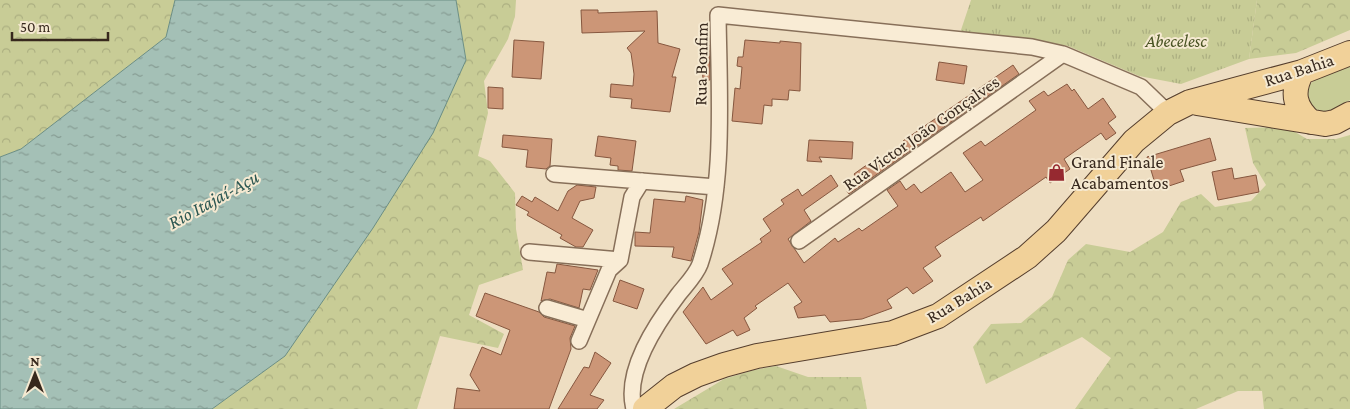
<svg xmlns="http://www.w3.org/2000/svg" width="1350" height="409" viewBox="0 0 1350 409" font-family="'Crimson Pro',serif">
	<defs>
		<pattern id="forest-crowns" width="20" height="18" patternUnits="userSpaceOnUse" patternTransform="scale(1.25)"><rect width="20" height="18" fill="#c8cc96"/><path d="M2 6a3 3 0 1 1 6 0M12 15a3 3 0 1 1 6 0" fill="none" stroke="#acaf81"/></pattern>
		<pattern id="park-tufts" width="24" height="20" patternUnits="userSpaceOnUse" patternTransform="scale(1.25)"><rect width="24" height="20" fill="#c8cc96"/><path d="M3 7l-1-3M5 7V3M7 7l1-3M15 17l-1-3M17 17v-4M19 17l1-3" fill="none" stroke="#acaf81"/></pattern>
		<pattern id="water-ripples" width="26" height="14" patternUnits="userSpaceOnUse" patternTransform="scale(1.25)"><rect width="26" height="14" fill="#a4c0b6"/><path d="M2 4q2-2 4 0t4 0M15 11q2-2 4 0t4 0" fill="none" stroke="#869c93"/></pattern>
	</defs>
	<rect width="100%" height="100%" fill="#eedec2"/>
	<path fill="#c8cc96" d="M1350 61V100L1335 109 1321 112C1279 91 1331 70 1350 61Z"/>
	<path fill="url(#forest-crowns)" d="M0 0H175L166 37 21 149 0 157Z
		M456 0H516L515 16 508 39 484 81 488 113 478 156 490 161 515 193 516 229 523 270 479 285 469 315 504 334 498 348 440 336 417 409H212L285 356 466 60Z
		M1257 0H1350V30L1296 53 1249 59Z
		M1278 127 1295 132 1307 139H1336L1350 135V409H1264L1262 391H1238L1196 409H1075L1111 358 1082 337 986 384 973 347 991 324 1021 323 1052 297 1068 260 1086 244 1130 252 1163 232 1181 202 1201 194 1215 207 1251 201 1266 185 1253 163 1245 128Z
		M776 366 808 377H861L867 409H674L724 379 754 370Z"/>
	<path fill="url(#park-tufts)" d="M971 0H1257L1249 59 1181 84 1139 76 1068 46 1007 36 960 33Z"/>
	<path fill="url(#water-ripples)" stroke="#6b8e84" d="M175 0H456L466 60 433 133 373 228 285 356 212 409H0V157L21 149 166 37Z"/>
	<path fill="#cc9677" stroke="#86573f" d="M581 10H598V13L657 11 658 43 680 49 672 77H676L670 112 631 108 632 99 610 97 611 84 633 86 634 74 631 53 627 48 645 31 582 33Z
		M514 40 544 42 541 79 512 77Z
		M745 40 780 43V41L801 43 800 91 789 90 788 100 772 99V106L764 105 762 124 732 121 735 88 740 89 742 67 737 66 738 57H743Z
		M701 45H709L710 80H703Z
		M939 62 967 66 964 84 936 80Z
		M1013 65 1019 74 849 194 847 191 860 182 854 174 868 164 871 167 887 156 905 143 903 141Z
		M1067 84 1072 91 1074 89 1088 109 1103 98 1116 117 1108 123 1116 133 1106 140 1101 133 1064 159 1070 169 1050 183 1046 177 983 221 981 217 935 247 941 256 923 268 933 281 913 294 907 287 887 300 892 308 862 319 830 322 825 315 798 318 794 307 802 302 788 283 755 306 757 308 744 318 750 330 737 336 733 330 706 344 683 312 703 287 711 300 733 284 722 269 762 242 760 239 771 231 763 219 784 204 781 200 798 189 802 196 831 175 838 186 804 210 811 221 788 239 804 263 835 238 838 242 859 228 862 231 898 206 887 190 900 181 906 190 914 184 921 193 951 172 965 192 983 180 963 153 981 141 985 146 1036 110 1029 101 1044 91 1048 96Z
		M488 87 503 88V109L488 108Z
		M503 135 552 139 550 166 546 169 526 167 528 150 502 147Z
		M598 136 636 141 632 171 618 170V166L610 165 611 158 595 156Z
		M1210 138 1216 160 1180 170 1184 181 1157 190 1147 157Z
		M809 140 853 142 852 159 819 157 822 162 807 161Z
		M1232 168 1234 179 1256 175 1259 192 1218 200 1212 172Z
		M577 185 596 187 594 198 580 201 572 218 593 230 583 247H576L560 238 562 235 527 215 529 212 516 205 522 196 532 202 535 197 558 211 568 191Z
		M686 196 703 200 699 232 691 261 672 257 674 247 635 246V232L650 233 654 199 685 202Z
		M557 264 598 270 590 290 583 289 579 308 550 299 541 301 547 272 555 273Z
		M620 280 644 289 637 309 613 301Z
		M485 293 539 312 544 317 575 326 570 338 571 349 549 409H454L457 388 480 391 470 375 482 347 501 355 510 330 476 316Z
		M595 352 611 363 590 395 604 400 597 409H558L584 367 589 368Z"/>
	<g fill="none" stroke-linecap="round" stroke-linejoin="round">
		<defs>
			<path id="minor" d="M554 174 716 187
				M799 241 1063 54
				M529 252 620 260
				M547 308 588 320
				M579 341 609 270 620 260 632 197 642 181
				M634 409C624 371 656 324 678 295 685 286 696 275 700 264 726 185 719 97 718 15L1032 47 1063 54 1141 87 1168 113"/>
			<path id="primary" d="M1302 72C1291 92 1294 107 1311 122
				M1197 103 1325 124 1335 122 1350 114
				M645 409 674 386 696 375 724 365 757 356 893 333 938 316 1027 257 1056 231 1134 141 1168 113 1190 102 1302 72 1350 53"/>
		</defs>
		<use href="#minor" stroke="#876f59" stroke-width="18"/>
		<use href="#primary" stroke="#553e2d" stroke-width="26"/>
		<use href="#minor" stroke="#f9ecd5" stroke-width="15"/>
		<use href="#primary" stroke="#f1d199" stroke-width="24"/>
	</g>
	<defs>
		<symbol id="shop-bare" viewBox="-9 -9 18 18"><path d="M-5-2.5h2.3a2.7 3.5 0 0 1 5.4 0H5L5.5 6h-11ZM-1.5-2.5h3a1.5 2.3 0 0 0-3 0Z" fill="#962930" stroke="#f5e9d1" stroke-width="2.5" paint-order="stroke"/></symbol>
	</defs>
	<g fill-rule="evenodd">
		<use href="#shop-bare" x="1044" y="160" width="25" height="25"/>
	</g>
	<g text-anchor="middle" stroke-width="4" stroke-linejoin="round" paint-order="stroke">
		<g font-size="18" font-style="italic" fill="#4a5424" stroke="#f5e9d1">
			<text x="1176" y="47">Abecelesc</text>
		</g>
		<g font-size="18" fill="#37281d" stroke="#f5e9d1">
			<text transform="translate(701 64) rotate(-89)" y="6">Rua Bonfim</text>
			<text transform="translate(1299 70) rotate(-18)" y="6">Rua Bahia</text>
			<text transform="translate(921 133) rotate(-35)" y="6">Rua Victor João Gonçalves</text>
			<text transform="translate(959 300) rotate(-31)" y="6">Rua Bahia</text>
		</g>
		<g font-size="18" fill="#37281d" stroke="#f5e9d1" text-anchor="start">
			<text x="1071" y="168">Grand Finale<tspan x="1071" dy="21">Acabamentos</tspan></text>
		</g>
		<g font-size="19" font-style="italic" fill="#2c5752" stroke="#f5e9d1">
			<text transform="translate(213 199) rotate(-29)" y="7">Rio Itajaí-Açu</text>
		</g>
	</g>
	<g transform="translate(35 374)" stroke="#f5e9d1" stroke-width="4" paint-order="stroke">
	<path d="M0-4L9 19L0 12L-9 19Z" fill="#37281d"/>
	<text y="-8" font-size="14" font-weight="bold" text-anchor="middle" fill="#37281d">N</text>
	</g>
	<path d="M12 32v8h96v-8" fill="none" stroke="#37281d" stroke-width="2.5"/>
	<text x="20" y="32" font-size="15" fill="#37281d" stroke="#f5e9d1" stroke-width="4" paint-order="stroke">50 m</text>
</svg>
